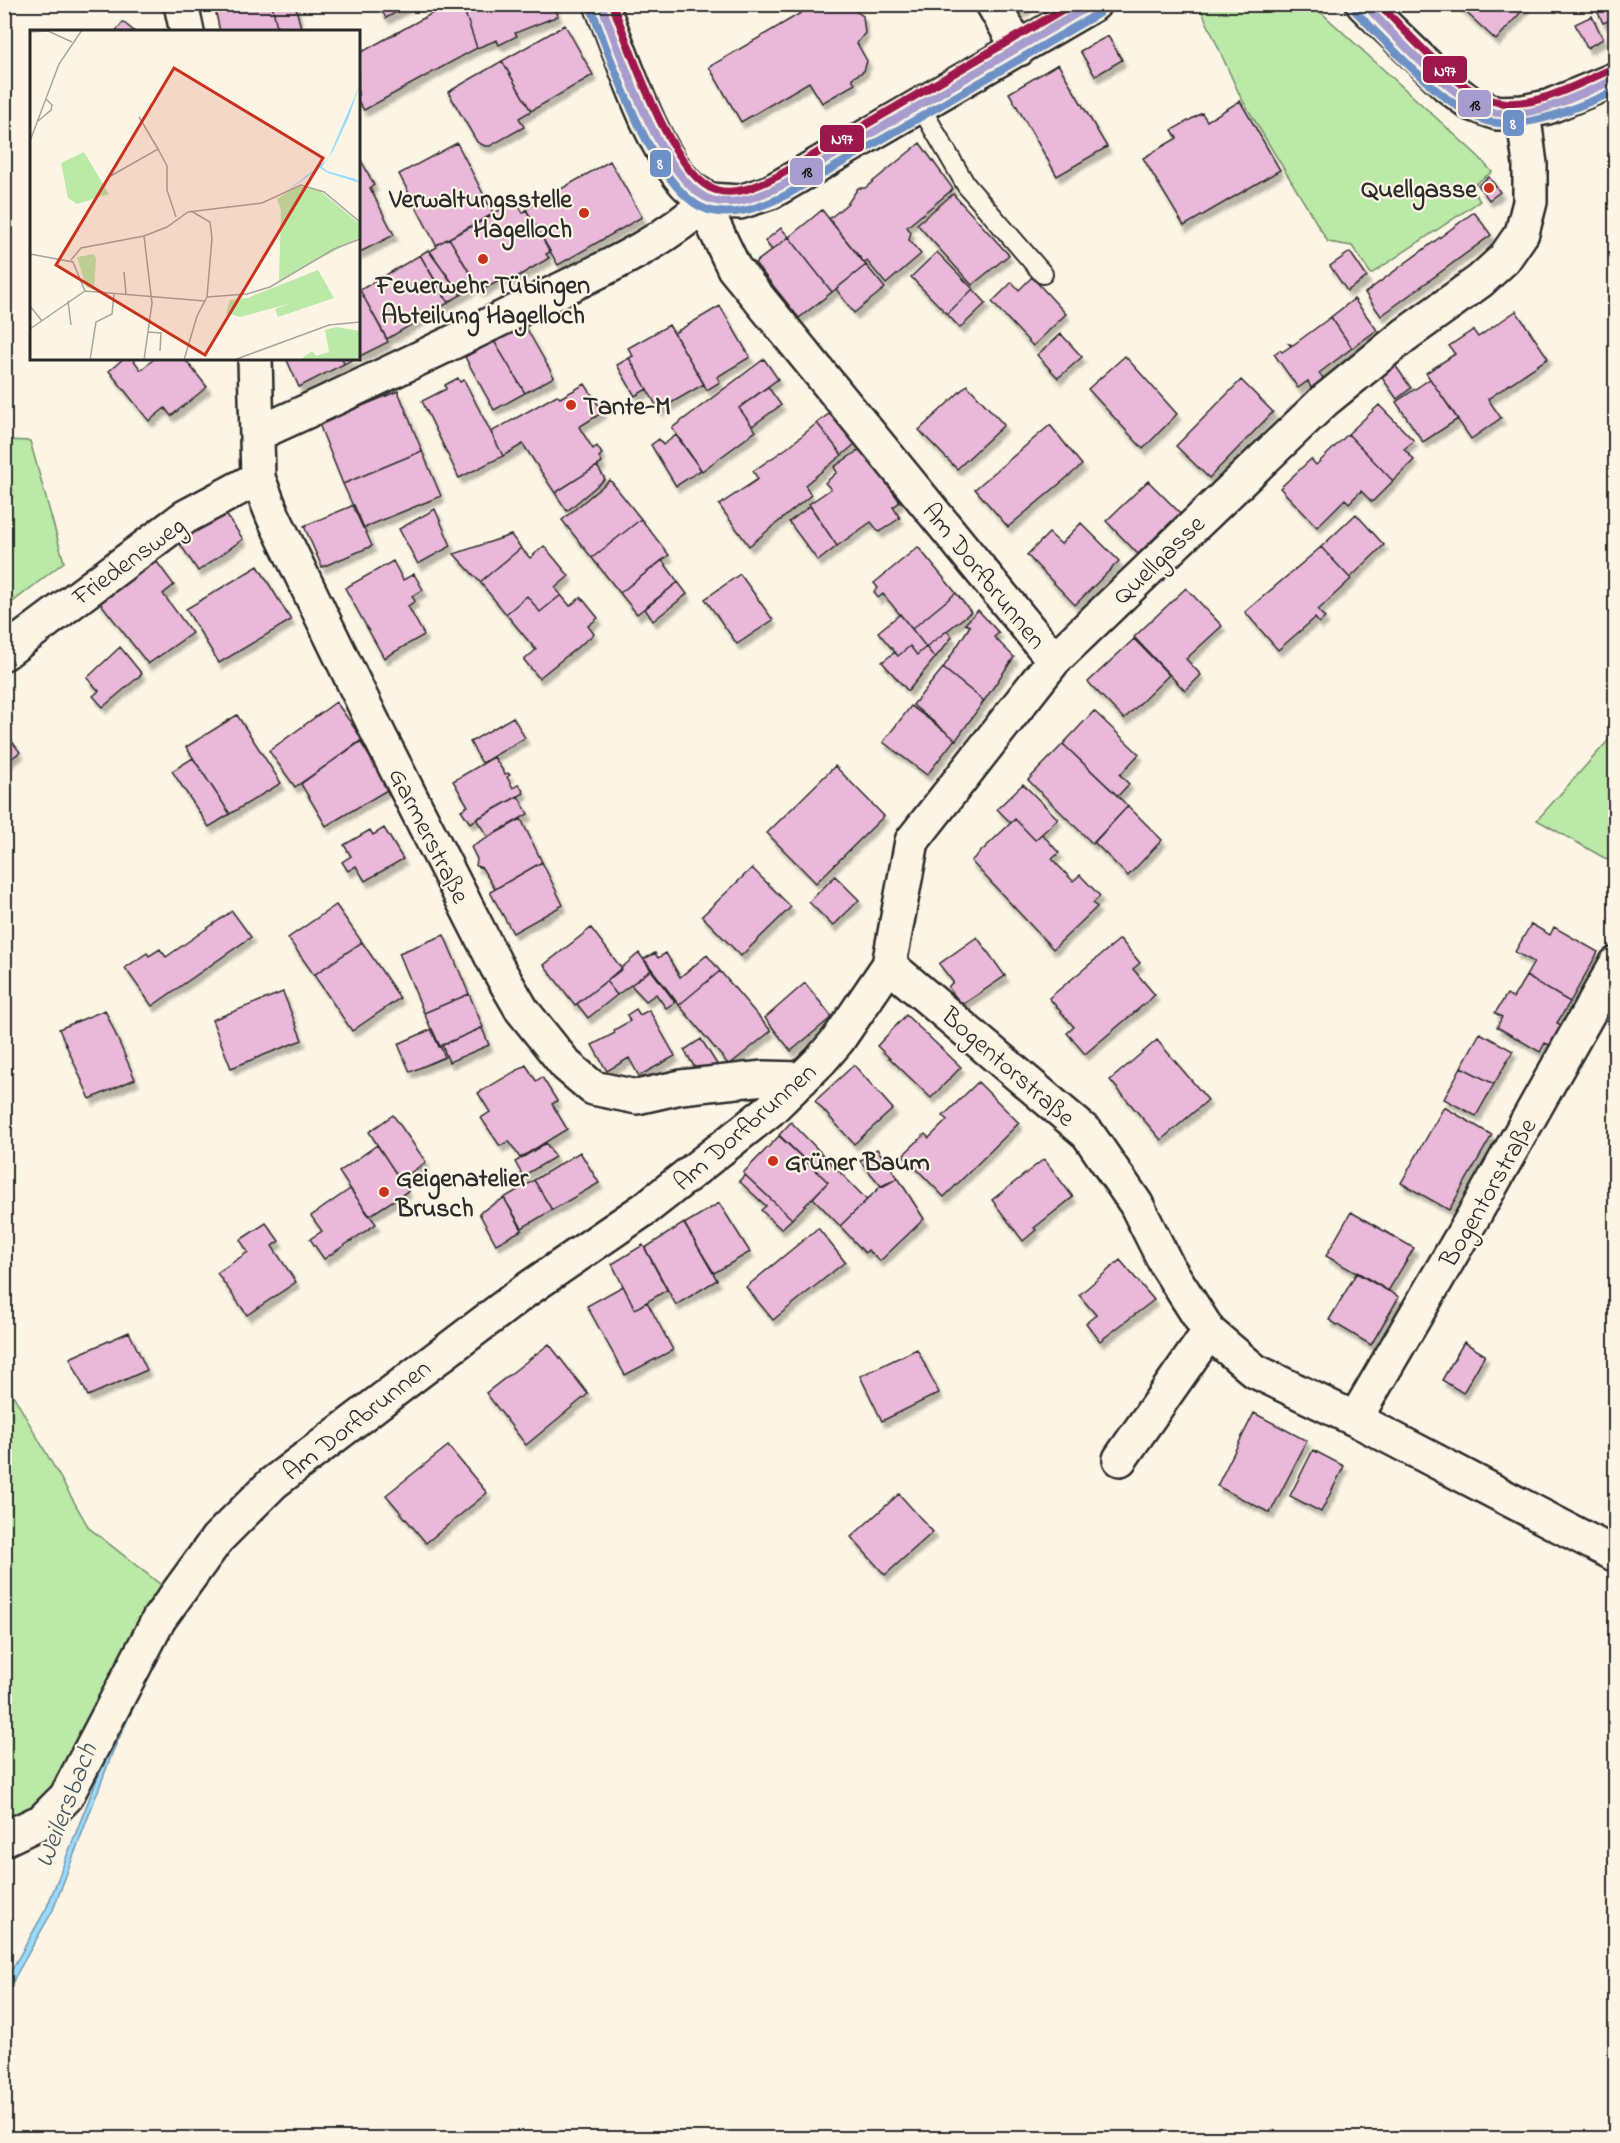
<svg xmlns="http://www.w3.org/2000/svg" width="1620" height="2143" viewBox="0 0 1620 2143" font-family="'Indie Flower',sans-serif">
	<defs>
		<filter id="shadow"><feDropShadow dx="3.5" dy="6" stdDeviation="1.5" flood-color="#0004"/></filter>
	</defs>
	<rect width="100%" height="100%" fill="#fcf5e5"/>
	<filter id="ink" filterUnits="userSpaceOnUse"><feTurbulence type="fractalNoise" baseFrequency=".0167" numOctaves="2"/><feDisplacementMap in="SourceGraphic" scale="12" xChannelSelector="R" yChannelSelector="G"/><feConvolveMatrix kernelMatrix="1 2 1 2 8 2 1 2 1" color-interpolation-filters="sRGB"/></filter>
	<g filter="url(#ink)">
		<path fill="#bbe9a8" stroke="#738a6a" stroke-width="1.5" d="M1199 5H1313L1479 157 1492 172 1471 187 1480 201 1371 274 1352 246 1328 242 1241 98Z
			M5 440 30 441 64 562 5 608Z
			M1615 733V864L1537 820Z
			M4 1379 89 1528 170 1592 81 1764 4 1833Z"/>
		<path fill="#9adafc" stroke="#6e94a8" stroke-width="1.5" d="M180 1609 113 1751 53 1910 15 1977 5 2002V1982L47 1907 109 1748Z"/>
		<path fill="#eab8d8" stroke="#2b2b2b" stroke-width="1.5" filter="url(#shadow)" d="M214 4H272L278 32H220Z
			M272 4H295L302 32H278Z
			M378 4H411L386 18Z
			M449 4H462L477 48 364 110 358 101V54Z
			M462 4H554L558 16 515 33 517 36 499 45 497 40 477 48Z
			M809 4H845L840 10H854L863 16 865 33 857 43 867 61 864 71 852 78 855 84 822 103 809 82 741 122 709 67 811 7Z
			M1016 4H1031L1021 12Z
			M1457 4H1528L1496 40Z
			M1594 4H1616V18L1603 23Z
			M1592 16 1603 39 1587 48 1575 24Z
			M123 22 135 32H115Z
			M565 25 593 75 531 111 502 61Z
			M1108 36 1122 60 1095 76 1080 51Z
			M502 61 531 111 519 118 524 127 490 146H485L477 142 448 92Z
			M1058 64 1107 147 1057 176 1009 93Z
			M1240 101 1280 170 1184 226 1143 158 1177 138 1172 130 1202 113 1207 121Z
			M457 143 494 215 436 245 399 174Z
			M920 143 953 189 907 227 911 232 909 240 921 254 886 284 867 261 864 263 829 219 848 203 858 188H865Z
			M360 158 374 185 370 188 394 235 358 253Z
			M610 161 642 217 558 265 526 209Z
			M1489 177 1500 192 1489 200 1478 185Z
			M953 194 1009 255 972 285 917 224Z
			M516 201 523 213 526 210 550 252 546 254 549 258 510 281 507 277 480 291 449 238Z
			M822 210 866 265 832 292 789 237Z
			M1474 212 1491 235 1381 316 1365 293Z
			M781 228 789 237 772 250 765 241Z
			M789 237 832 292 799 318 755 263Z
			M449 238 477 285 461 295 430 251 437 247 436 245Z
			M428 250 461 295 448 302 420 255Z
			M937 252 973 289 947 314 911 277Z
			M1350 252 1367 277 1347 291 1330 266Z
			M420 255 448 303 387 339 360 290Z
			M866 265 885 288 854 313 836 289Z
			M1032 277 1066 314 1033 346 992 302 1012 282 1019 290Z
			M973 289 986 303 960 328 947 314Z
			M360 290 388 342 358 357V291Z
			M1354 299 1377 330 1352 348 1331 317Z
			M720 306 750 357 717 377 720 382 707 390 674 333Z
			M1516 311 1548 358 1488 399 1501 418 1471 439 1426 373 1455 354 1449 346 1473 330 1478 337Z
			M1331 317 1352 348 1319 373 1324 379 1311 388 1308 381 1298 388 1274 354 1280 350 1282 352 1291 346 1289 344 1293 345Z
			M524 324 554 377 525 393 494 341Z
			M669 325 704 384 659 410 629 358 633 356 628 348Z
			M1061 334 1082 357 1058 378 1037 355Z
			M494 341 525 393 494 410 465 357Z
			M1125 356 1177 414 1143 449 1088 389Z
			M124 358H132L141 370 155 358H184L207 387 171 416 165 408 149 421 109 371Z
			M286 358H342L344 364 299 387Z
			M342 358H356L344 364Z
			M629 358 647 389 635 396 617 365Z
			M764 359 778 379 739 408 756 431 702 471 672 428Z
			M1395 365 1411 388 1397 399 1380 375Z
			M458 378 460 382 464 380 503 456 459 478 422 401 446 389 445 385Z
			M1430 379 1458 419 1423 442 1396 402Z
			M1241 380 1273 412 1209 478 1176 446Z
			M585 384 603 412 579 427 593 449 597 446 602 454 599 457 602 463 555 493 523 444 503 456 491 432 557 395 560 398Z
			M967 385 1004 425 957 469 919 430Z
			M768 387 781 405 752 426 739 408Z
			M398 391 422 451 343 484 319 424Z
			M1379 405 1414 441 1404 449 1414 460 1393 481 1348 434Z
			M830 413 855 444 842 455 817 423Z
			M817 423 842 455 805 485 811 495 749 546 719 505 758 479 753 471 787 448Z
			M1050 425 1082 465 1008 527 975 489Z
			M1348 434 1393 481 1372 502 1361 491 1349 503 1345 499 1317 527 1280 488 1311 459 1316 465Z
			M676 435 701 470 676 486 651 445 659 439 663 445Z
			M862 448 900 502 893 507 900 518 879 532 871 522 837 546 809 504 831 489 825 483 837 472 834 467Z
			M422 451 441 496 363 528 343 484Z
			M597 466 605 479 567 511 555 493Z
			M610 480 641 519 592 558 562 520Z
			M1148 481 1180 513 1138 554 1106 521Z
			M354 505 372 546 322 567 304 526Z
			M810 506 837 546 818 561 789 522Z
			M435 509 451 546 418 564 399 529Z
			M223 510 243 539 198 571 178 541Z
			M1356 514 1384 545 1350 578 1321 547Z
			M641 519 669 555 620 593 592 558Z
			M1081 523 1119 561 1075 605 1027 555 1049 533 1061 544Z
			M511 535 521 548 480 582 454 554Z
			M544 546 569 576 555 588 561 595 540 612 527 596 506 614 480 582 521 548 530 558Z
			M918 547 956 593 912 629 883 594 878 598 874 592 878 588 874 583Z
			M1321 547 1351 579 1318 610 1325 618 1319 623 1315 618 1278 650 1245 612Z
			M154 558 174 585 163 594 192 633 148 664 98 600Z
			M662 560 678 582 637 614 620 593Z
			M393 561 403 580 414 574 423 590 412 596 415 601 408 606 424 635 384 658 345 588Z
			M258 566 291 620 219 663 186 609Z
			M740 574 773 620 737 644 705 599Z
			M678 582 687 594 653 621 645 609Z
			M1186 588 1222 626 1186 659 1201 675 1185 691 1134 637Z
			M956 593 971 612 926 647 912 629Z
			M561 595 570 606 581 597 598 618 588 626 594 634 539 678 524 660 536 650 506 614 527 596 540 612Z
			M978 610 999 633 994 637 1014 657 984 701 943 668 970 626 965 624Z
			M900 614 926 647 917 655 910 646 898 656 878 632Z
			M947 631 952 637 935 658 926 647Z
			M1134 639 1169 675 1124 719 1088 682Z
			M910 646 917 655 926 647 935 658 908 691 882 662 895 652 898 656Z
			M120 647 142 674 103 707 93 696 99 691 87 678Z
			M943 668 984 701 956 740 913 705Z
			M336 702 363 740 295 787 269 751Z
			M911 706 955 739 927 775 883 742Z
			M1094 711 1139 754 1120 775 1129 784 1118 796 1063 744Z
			M237 715 281 783 230 814 186 747Z
			M513 717 525 738 482 763 470 742Z
			M4 731 20 752 4 764Z
			M360 741 389 789 326 826 301 784Z
			M1063 744 1128 806 1093 844 1028 780Z
			M494 757 505 774 508 773 510 775 507 777 513 788 519 784 524 793 470 823 461 810 468 806 453 781Z
			M193 758 230 814 209 827 172 771Z
			M835 766 884 816 816 883 767 833Z
			M1023 784 1058 819 1035 840 1015 819 1011 823 997 809Z
			M518 796 528 814 488 837 476 819Z
			M1128 806 1162 840 1128 876 1094 842Z
			M521 819 542 862 495 889 482 868 476 866 477 859 471 847Z
			M1015 819 1035 840 1042 834 1059 853 1052 859 1073 881 1080 875 1100 896 1093 903 1097 907 1053 949 971 861Z
			M384 828 403 859 365 881 356 866 348 871 342 862 351 856 344 845 370 830 373 835Z
			M542 862 563 905 513 933 490 892Z
			M752 868 791 907 741 956 702 916Z
			M835 876 859 900 833 926 809 902Z
			M336 905 362 942 314 975 288 938Z
			M232 911 251 937 152 1006 125 968 147 953 149 956 160 949 166 957Z
			M1531 924 1550 935 1554 927 1598 952 1570 1002 1526 976 1534 962 1515 952Z
			M591 928 622 969 575 1005 544 965Z
			M444 935 469 994 424 1013 399 953Z
			M977 937 1005 976 962 1005 948 987 953 982 939 964Z
			M1120 939 1140 963 1133 969 1155 995 1085 1054 1067 1033 1074 1027 1049 998Z
			M362 942 400 998 352 1031 314 975Z
			M639 953 651 970 617 995 606 981Z
			M655 953 658 958 666 953 680 977 707 955 720 971 679 1005 644 959Z
			M651 970 675 1002 666 1008 656 994 646 1001 631 985Z
			M720 971 771 1031 729 1065 679 1005Z
			M1526 976 1570 1002 1557 1023 1565 1027 1553 1047 1545 1043 1540 1052 1497 1027 1502 1017 1495 1013 1507 994 1513 998Z
			M606 981 617 995 588 1018 577 1004Z
			M805 983 832 1017 791 1051 765 1018Z
			M283 992 302 1040 231 1068 212 1020Z
			M469 994 483 1027 439 1047 424 1013Z
			M636 1009 640 1015 649 1010 675 1056 639 1076 629 1058 607 1071 592 1045 615 1033 614 1030 630 1021 627 1015Z
			M105 1010 135 1079 90 1099 59 1029Z
			M906 1015 961 1067 931 1098 877 1046Z
			M482 1028 489 1045 449 1062 442 1045Z
			M432 1029 445 1057 410 1072 398 1044Z
			M1480 1033 1513 1051 1494 1084 1461 1067Z
			M701 1039 720 1069 702 1079 684 1050Z
			M1157 1040 1208 1100 1161 1140 1110 1080Z
			M526 1065 536 1081 542 1077 557 1101 552 1104 567 1129 520 1158 509 1141 500 1146 481 1118 490 1112 478 1093Z
			M854 1065 893 1109 854 1144 815 1101Z
			M1461 1067 1494 1084 1476 1116 1444 1099Z
			M978 1082 1019 1123 944 1197 903 1155 925 1134 929 1138 947 1120 943 1116Z
			M1444 1107 1492 1135 1449 1210 1401 1183Z
			M393 1115 426 1162 400 1180 369 1132Z
			M791 1122 867 1200 840 1226 813 1198 828 1182 779 1135Z
			M779 1136 828 1182 792 1219 743 1173Z
			M546 1143 555 1157 523 1176 515 1162Z
			M377 1145 408 1191 369 1216 339 1172Z
			M877 1149 898 1178 882 1187 860 1161Z
			M580 1152 599 1183 552 1210 534 1180Z
			M1044 1159 1073 1197 1034 1228 1036 1230 1023 1241 992 1200Z
			M745 1175 792 1219 781 1229 761 1210 766 1206 739 1181Z
			M898 1178 924 1219 880 1261 868 1250 865 1253 840 1226 881 1186Z
			M534 1180 552 1210 522 1228 504 1198Z
			M350 1189 376 1224 324 1259 310 1239 322 1231 311 1216Z
			M504 1198 522 1230 496 1244 479 1213Z
			M719 1203 750 1252 714 1273 684 1224Z
			M1351 1212 1414 1248 1388 1291 1326 1256Z
			M266 1223 279 1241 272 1246 296 1282 247 1315 217 1273 248 1252 240 1240Z
			M684 1223 717 1280 676 1305 645 1248Z
			M818 1228 845 1262 773 1320 746 1287Z
			M643 1245 667 1290 635 1309 612 1264Z
			M1120 1260 1154 1300 1100 1341 1086 1323 1096 1315 1079 1295Z
			M1357 1272 1399 1297 1371 1345 1329 1320Z
			M623 1286 635 1309 647 1302 673 1350 625 1375 587 1306Z
			M129 1332 147 1370 88 1396 70 1358Z
			M1464 1342 1485 1355 1463 1393 1442 1380Z
			M549 1344 588 1394 526 1445 486 1393Z
			M917 1349 939 1393 882 1421 860 1376Z
			M1254 1413 1307 1441 1270 1513 1217 1486Z
			M448 1446 487 1493 426 1543 386 1495Z
			M1313 1450 1344 1466 1321 1512 1290 1496Z
			M899 1494 933 1532 885 1575 851 1537Z"/>
		<g fill="none" stroke-linecap="round" stroke-linejoin="round">
			<defs>
				<path id="service" d="M920 106 966 185 1043 274"/>
				<path id="minor" d="M181 4 187 32
					M993 4 1019 49
					M1363 4 1448 86 1470 103 1497 113 1523 112 1548 107 1616 79
					M709 200 711 220 734 268 1054 660
					M709 200 740 202 771 192 1094 4
					M255 358 258 478 273 516 380 737 497 967 522 1010 566 1065 593 1088 637 1097 681 1087 764 1078 802 1079
					M257 434C350 392 442 348 533 303 594 273 659 247 709 200
					M4 653 185 517 258 478
					M889 965 1088 1134 1136 1204 1167 1266 1209 1332 1255 1371 1355 1419 1476 1212 1616 964
					M1355 1419 1616 1555
					M1120 1459 1209 1332
					M4 1839 42 1821 66 1797 159 1619 217 1539 273 1483 525 1291 646 1208 770 1110 820 1061 838 1040 889 965 912 841 1054 660 1324 401 1405 335 1480 281 1504 259 1522 233 1530 202V164L1523 112"/>
				<path id="tertiary" d="M601 4C624 59 648 141 686 184 692 191 702 195 709 200"/>
			</defs>
			<use href="#service" stroke="#2b2b2b" stroke-width="22"/>
			<use href="#minor" stroke="#2b2b2b" stroke-width="38"/>
			<use href="#tertiary" stroke="#2b2b2b" stroke-width="38"/>
			<use href="#service" stroke="#fcf5e5" stroke-width="18"/>
			<use href="#minor" stroke="#fcf5e5" stroke-width="33"/>
			<use href="#tertiary" stroke="#fcf5e5" stroke-width="33"/>
			<defs>
				<path id="bus-1" d="M601 4C619 50 664 187 712 200 736 207 762 195 783 185L1093 4
					M1364 4C1394 34 1457 107 1498 113 1538 118 1580 94 1616 79"/>
				<path id="bus-2" d="M591 8C611 58 655 194 708 210 735 218 764 206 788 194L1099 13
					M1356 12C1387 42 1455 121 1498 123 1540 126 1578 106 1616 91"/>
				<path id="bus-3" d="M612 4C629 45 673 179 716 190 737 196 760 185 778 176L1072 4
					M1379 4C1406 31 1461 96 1498 102 1536 109 1579 83 1612 69"/>
			</defs>
			<use href="#bus-1" stroke="#fcf5e5" stroke-width="12"/>
			<use href="#bus-2" stroke="#fcf5e5" stroke-width="12"/>
			<use href="#bus-3" stroke="#fcf5e5" stroke-width="12"/>
			<use href="#bus-1" stroke="#a69ccd" stroke-width="8"/>
			<use href="#bus-2" stroke="#6d91c7" stroke-width="8"/>
			<use href="#bus-3" stroke="#9e174c" stroke-width="8"/>
		</g>
	</g>
	<g fill="#c8321e" stroke="#fcf5e5" stroke-width="2">
		<circle cx="1489" cy="188" r="6"/>
		<circle cx="584" cy="213" r="6"/>
		<circle cx="483" cy="259" r="6"/>
		<circle cx="571" cy="405" r="6"/>
		<circle cx="773" cy="1161" r="6"/>
		<circle cx="384" cy="1192" r="6"/>
	</g>
	<g text-anchor="middle" stroke-width="4.5" stroke-linejoin="round" paint-order="stroke">
		<g font-size="26" font-weight="bold" fill="#2b2b2b" stroke="#fcf5e5" text-anchor="start">
			<text x="1477" y="197" text-anchor="end">Quellgasse</text>
			<text x="572" y="207" text-anchor="end">Verwaltungsstelle<tspan x="572" dy="30">Hagelloch</tspan></text>
			<text x="483" y="293" text-anchor="middle">Feuerwehr Tübingen<tspan x="483" dy="30">Abteilung Hagelloch</tspan></text>
			<text x="583" y="414">Tante-M</text>
			<text x="785" y="1170">Grüner Baum</text>
			<text x="396" y="1186">Geigenatelier<tspan x="396" dy="30">Brusch</tspan></text>
		</g>
		<g font-size="26" fill="#2b2b2b" stroke="#fcf5e5">
			<text transform="translate(1158 559) rotate(-44)" y="9">Quellgasse</text>
			<text transform="translate(128 560) rotate(-36)" y="9">Friedensweg</text>
			<text transform="translate(985 575) rotate(51)" y="9">Am Dorfbrunnen</text>
			<text transform="translate(430 835) rotate(63)" y="9">Garmerstraße</text>
			<text transform="translate(1009 1066) rotate(41)" y="9">Bogentorstraße</text>
			<text transform="translate(744 1126) rotate(-41)" y="9">Am Dorfbrunnen</text>
			<text transform="translate(1487 1192) rotate(-60)" y="9">Bogentorstraße</text>
			<text transform="translate(356 1419) rotate(-38)" y="9">Am Dorfbrunnen</text>
		</g>
		<g font-size="27" font-style="italic" fill="#47575f" stroke="#fcf5e5">
			<text transform="translate(65 1805) rotate(-69)" y="9">Weilersbach</text>
		</g>
	</g>
	<g transform="translate(30 30)">
		<rect width="330" height="330" fill="#fcf5e5"/>
		<path d="M54 122 79 164 47 174 38 168 31 133ZM268 156 290 161 330 194V207L249 251 251 180 247 169ZM64 224 66 229 64 260 56 257 47 227ZM288 240 304 268 248 287 245 279 258 274 210 287 196 283 200 270 217 268ZM306 297 330 301V330H270L282 321 286 326 299 322 295 300Z" fill="#bbe9a8"/>
		<path d="M330 54 318 89 303 121 292 137 297 141 326 149 330 153 298 143 290 138 253 164 298 129Z" fill="#9adafc"/>
		<path fill="none" stroke="#a8a49b" stroke-width="1.5" d="M0 2 18 1 42 12M109 87 128 119M7 92 21 80 22 75 16 69M0 111 29 34 52 0M77 148 128 119 137 136V160L146 187M114 206 122 273 114 330M0 224 43 232 55 261M41 230 51 218 114 206 137 197 158 182 232 173 271 155 294 162 330 192M94 242 96 264M177 267 217 264 240 257 304 219 330 209M38 271 41 295M0 276 12 291M0 299 55 261 175 271M118 302 131 303 130 321M60 330 66 292 82 284 84 264M154 330 167 286 177 267 182 208 180 192 161 181M204 330 299 295 330 292"/>
		<path fill="#c8321e" fill-opacity="0.15" stroke="#c8321e" stroke-width="3" d="M144 38 293 128 175 325 26 235Z"/>
		<rect width="330" height="330" fill="none" stroke="#2b2b2b" stroke-width="3"/>
	</g>
	<g stroke="#fcf5e5" stroke-width="2">
		<rect x="1422" y="55" width="46" height="29" rx="6" fill="#9e174c"/>
		<rect x="1457" y="89" width="35" height="29" rx="6" fill="#a69ccd"/>
		<rect x="1502" y="109" width="23" height="28" rx="6" fill="#6d91c7"/>
		<rect x="819" y="124" width="46" height="29" rx="6" fill="#9e174c"/>
		<rect x="649" y="149" width="23" height="29" rx="6" fill="#6d91c7"/>
		<rect x="789" y="157" width="35" height="29" rx="6" fill="#a69ccd"/>
	</g>
	<g font-size="16" text-anchor="middle" font-weight="bold" fill="#fff">
		<text x="1445" y="76">N97</text>
		<text x="1513" y="129">8</text>
		<text x="842" y="144">N97</text>
		<text x="660" y="169">8</text>
	</g>
	<g font-size="16" text-anchor="middle" font-weight="bold" fill="#111">
		<text x="1475" y="110">18</text>
		<text x="807" y="177">18</text>
	</g>
	<rect width="1620" height="2143" fill="none" stroke="#fcf5e5" stroke-width="24"/>
	<rect x="12" y="12" width="1596" height="2119" fill="none" stroke="#2b2b2b" stroke-width="2" filter="url(#ink)"/>
</svg>
